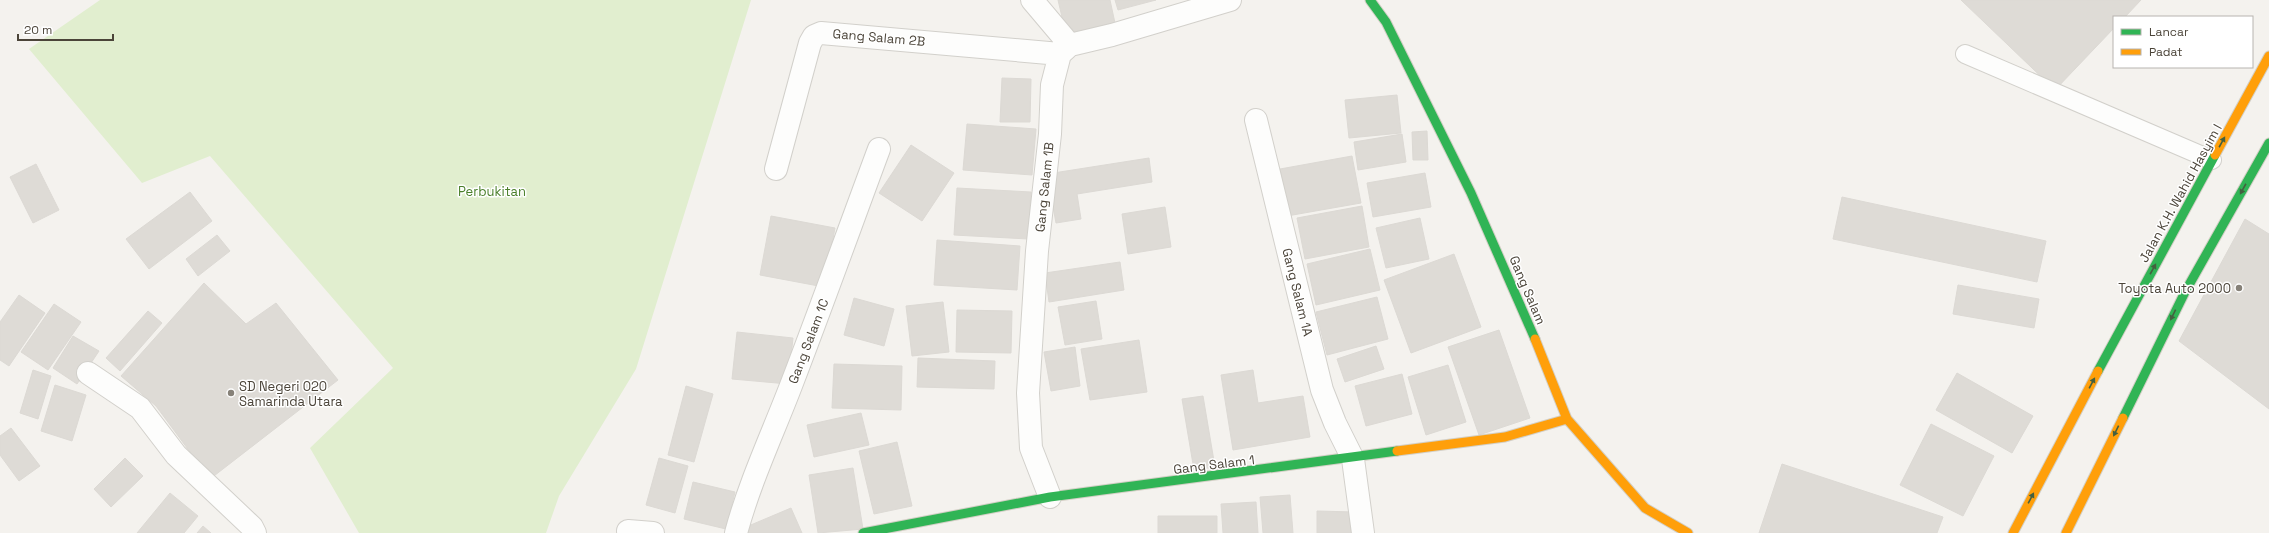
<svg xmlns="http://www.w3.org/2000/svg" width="2269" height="533" viewBox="0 0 2269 533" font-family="'Space Grotesk',sans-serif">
	<rect width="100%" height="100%" fill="#f4f2ee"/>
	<path fill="#e1eecf" d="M100 0H751L636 369 559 496 546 533H359L310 448 393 368 210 156 142 183 29 49Z"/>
	<path fill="#dedbd6" stroke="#dcd9d4" d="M1058 0H1110L1115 23 1066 34Z
		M1115 0H1156L1118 10Z
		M1961 0H2141L2125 17H2114V28L2055 90Z
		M1002 78 1031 79 1030 122H1000Z
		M1397 95 1401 133 1349 138 1345 100Z
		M967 124 1036 129 1032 175 963 170Z
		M1427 131 1428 160H1413L1412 132Z
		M1402 134 1406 162 1358 170 1354 142Z
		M911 145 954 173 922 221 879 193Z
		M1352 156 1361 203 1287 216 1280 169Z
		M1149 158 1152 182 1077 194 1081 219 1056 223 1047 174Z
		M36 164 59 210 33 223 10 177Z
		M1425 173 1431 207 1373 217 1367 183Z
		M957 188 1031 192 1028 239 954 235Z
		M190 192 212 221 149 269 126 239Z
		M1842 197 2046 241 2037 282 1833 239Z
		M1362 206 1369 247 1305 259 1297 218Z
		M1165 207 1171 247 1128 254 1122 214Z
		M771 216 835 228 824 287 760 275Z
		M1420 218 1429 259 1386 268 1376 228Z
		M2245 219 2269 234V409L2179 341Z
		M217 235 230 251 198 276 186 259Z
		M937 240 1020 246 1017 290 934 285Z
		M1370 249 1380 290 1316 305 1307 264Z
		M1454 254 1481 327 1411 353 1384 280Z
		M1120 262 1124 290 1049 302 1045 273Z
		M204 283 246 324 276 303 338 380 210 479 156 406 121 376Z
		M1958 285 2039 299 2034 328 1953 314Z
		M19 295 45 313 9 366 0 360V322Z
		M1377 297 1388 339 1327 355 1316 312Z
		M854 298 894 309 884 346 844 335Z
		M1096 301 1102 339 1065 345 1058 307Z
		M943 302 949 352 912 356 906 306Z
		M54 304 81 322 48 370 21 352Z
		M957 310 1012 311 1011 353 956 352Z
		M148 311 162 323 120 371 106 358Z
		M1499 330 1530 418 1479 435 1448 347Z
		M737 332 793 338 788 384 732 379Z
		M73 336 99 351 77 384 53 368Z
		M1139 340 1147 392 1090 400 1081 349Z
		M1376 346 1384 369 1345 382 1337 359Z
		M1075 347 1080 386 1051 391 1044 352Z
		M918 358 995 361 994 389 917 387Z
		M834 364 902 366 901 410 832 408Z
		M1448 365 1466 422 1426 435 1408 377Z
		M33 370 51 376 38 419 20 413Z
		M1253 370 1258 403 1303 396 1310 437 1233 450 1221 375Z
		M1957 373 2033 416 2012 453 1936 410Z
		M1402 374 1412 414 1366 426 1355 386Z
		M55 385 86 395 72 441 41 431Z
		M686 386 713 394 694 462 668 455Z
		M1203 396 1215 467 1194 470 1182 399Z
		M861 413 869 445 814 457 807 425Z
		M1931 424 1994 456 1963 516 1900 485Z
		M11 428 40 466 19 481 0 455V436Z
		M897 442 912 506 874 514 859 451Z
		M125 458 143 476 111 507 94 489Z
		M659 458 688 466 675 513 646 505Z
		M1782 464 1943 517 1937 533H1759Z
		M853 468 863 529 818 533 809 475Z
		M693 482 735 492 726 529 684 519Z
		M170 493 198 516 184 533H137Z
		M1290 495 1293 533H1263L1260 497Z
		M1256 502 1258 533H1223L1221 504Z
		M791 508 802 533H748L746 527Z
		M1317 511 1354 512V533H1317Z
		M1158 516H1217V533H1158Z
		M203 526 211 533H197Z"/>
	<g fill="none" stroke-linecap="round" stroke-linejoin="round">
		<defs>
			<path id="lane" d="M1965 54 2212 160"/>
			<path id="street" d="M1032 0 1070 45
				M1256 120 1322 390 1335 423 1353 459 1363 533
				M776 169 810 43 814 36 821 33 1060 54
				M88 373 140 408 176 455 252 527 255 533
				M1050 497 1031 448 1028 393 1037 251 1050 134 1052 85 1060 54 1070 45 1112 35 1230 0
				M628 531 653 533
				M736 533C750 481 773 433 792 383 822 305 850 227 879 149"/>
			<path id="fast" d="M1370 0 1386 22 1471 193 1535 339
				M2098 371 2215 155
				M2123 418 2185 292 2269 143
				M863 533 1050 497 1397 451"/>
			<path id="slow" d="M2215 155 2269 56
				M1535 339 1567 419 1645 508 1688 533
				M1397 451 1505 437 1567 419
				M2013 533 2098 371
				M2066 533 2123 418"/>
		</defs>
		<use href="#lane" stroke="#d2d0cb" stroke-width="20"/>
		<use href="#street" stroke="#d2d0cb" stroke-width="24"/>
		<use href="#fast" stroke="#d3cfc5" stroke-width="11"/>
		<use href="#slow" stroke="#d3cfc5" stroke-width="11"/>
		<use href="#lane" stroke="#fdfdfc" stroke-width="18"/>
		<use href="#street" stroke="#fdfdfc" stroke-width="22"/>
		<use href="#fast" stroke="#30b455" stroke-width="9"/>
		<use href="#slow" stroke="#ff9f0a" stroke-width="9"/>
	</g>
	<defs><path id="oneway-solid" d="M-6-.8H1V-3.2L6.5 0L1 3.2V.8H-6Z"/></defs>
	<g fill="#446040">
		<use href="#oneway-solid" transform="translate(2222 142) rotate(-61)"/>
		<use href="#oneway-solid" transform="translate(2243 189) rotate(119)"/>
		<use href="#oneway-solid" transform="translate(2153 269) rotate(-61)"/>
		<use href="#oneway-solid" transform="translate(2173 315) rotate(116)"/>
		<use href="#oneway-solid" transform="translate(2092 383) rotate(-62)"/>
		<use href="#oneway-solid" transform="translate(2116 431) rotate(116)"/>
		<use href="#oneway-solid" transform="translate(2031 498) rotate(-62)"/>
	</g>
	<g fill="#868178" stroke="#fff" stroke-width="1.5">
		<circle cx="2239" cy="288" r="4"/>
		<circle cx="231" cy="393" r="4"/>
	</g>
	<g text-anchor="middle" stroke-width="3" stroke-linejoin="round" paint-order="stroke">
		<g font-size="13" fill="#4b4439" stroke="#fff">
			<text transform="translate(879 37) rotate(5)" y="5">Gang Salam 2B</text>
			<text transform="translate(1044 187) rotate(-84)" y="5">Gang Salam 1B</text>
			<text transform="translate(2180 193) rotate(-61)" y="5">Jalan K.H. Wahid Hasyim I</text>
			<text transform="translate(1528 290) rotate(67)" y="5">Gang Salam</text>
			<text transform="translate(1298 292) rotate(76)" y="5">Gang Salam 1A</text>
			<text transform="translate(808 341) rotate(-69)" y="5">Gang Salam 1C</text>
			<text transform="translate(1214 464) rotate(-7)" y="5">Gang Salam 1</text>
		</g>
		<g font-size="13" fill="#4a7f2a" stroke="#fff">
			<text x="492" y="196">Perbukitan</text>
		</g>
		<g font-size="13" fill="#4b4439" stroke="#fff" text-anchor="end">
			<text x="2231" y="293">Toyota Auto 2000</text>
			<text x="239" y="391" text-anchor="start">SD Negeri 020<tspan x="239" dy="15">Samarinda Utara</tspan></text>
		</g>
	</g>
	<rect x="2113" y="16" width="140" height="52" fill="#ffffff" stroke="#b7b4b0"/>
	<rect x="2121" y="29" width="20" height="6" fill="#30b455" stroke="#b7b4b0"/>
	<text x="2149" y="36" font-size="12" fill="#4b4439">Lancar</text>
	<rect x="2121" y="49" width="20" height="6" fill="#ff9f0a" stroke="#b7b4b0"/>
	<text x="2149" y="56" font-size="12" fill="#4b4439">Padat</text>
	<path d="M18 34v6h95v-6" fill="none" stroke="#4b4439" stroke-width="2"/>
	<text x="24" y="34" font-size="12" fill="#4b4439" stroke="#ffffff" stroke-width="3" paint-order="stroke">20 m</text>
</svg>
